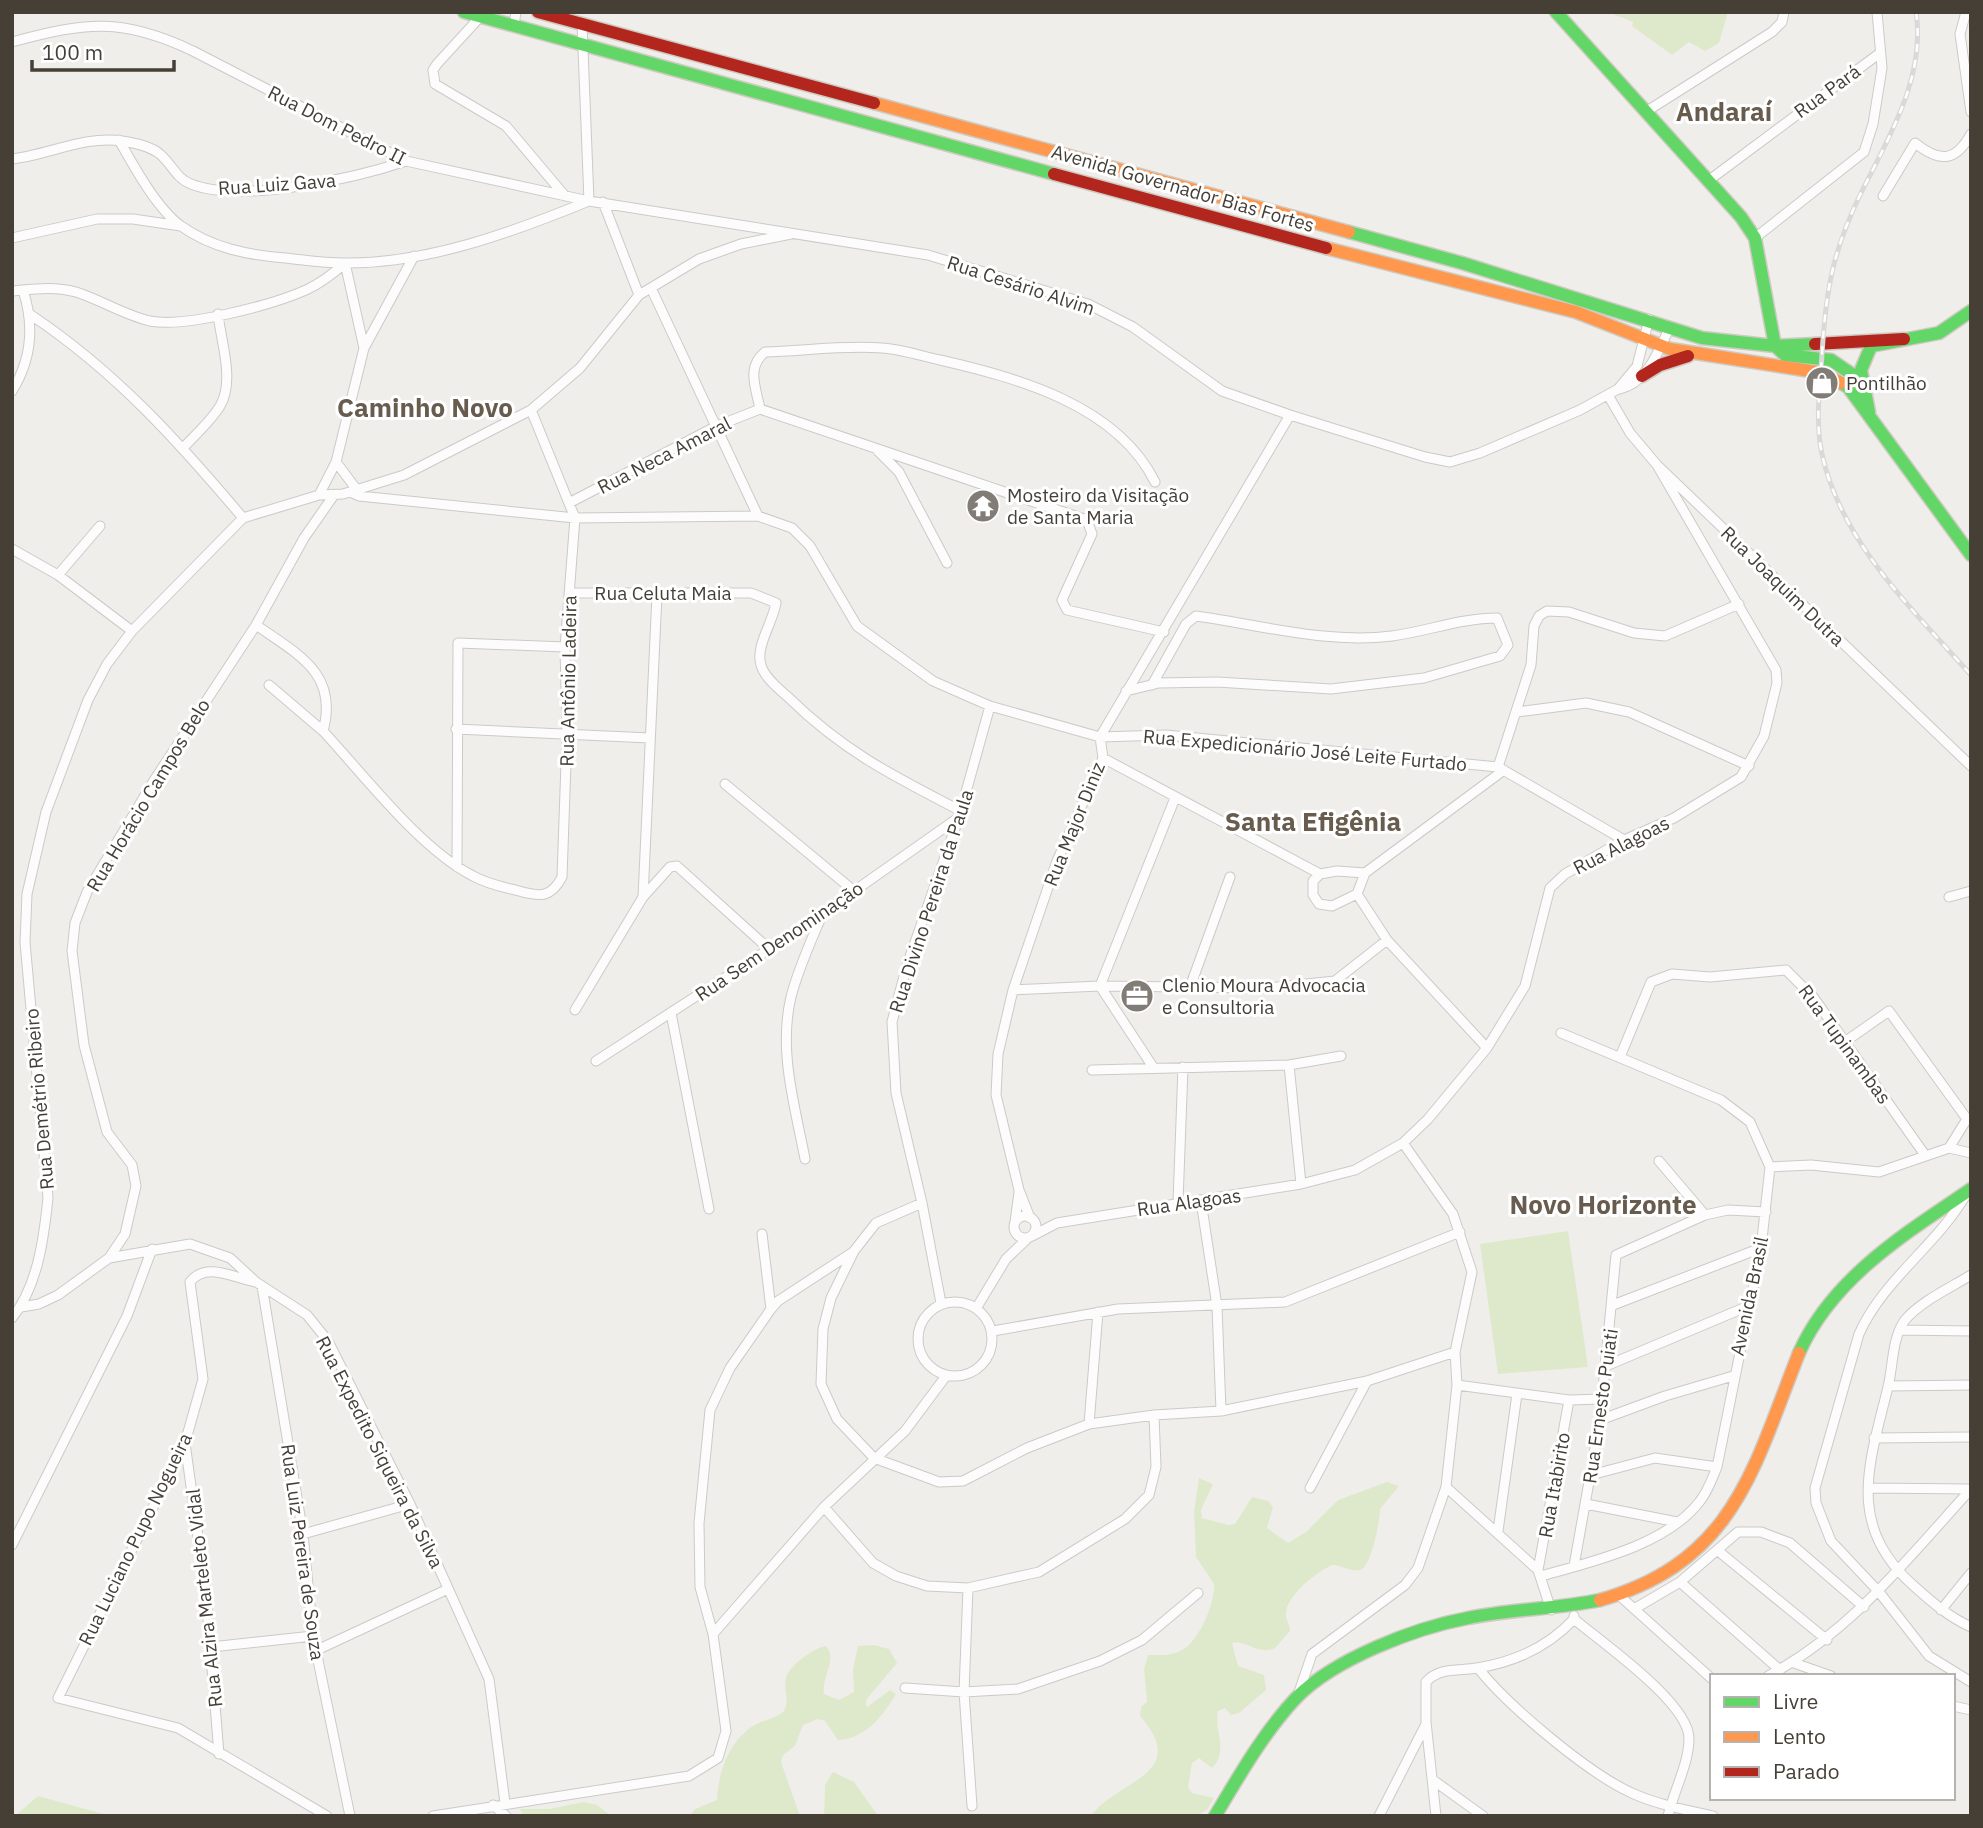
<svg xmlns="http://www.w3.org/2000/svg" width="1983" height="1828" viewBox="0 0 1983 1828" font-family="'IBM Plex Sans',sans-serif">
	<rect width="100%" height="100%" fill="#f0eeea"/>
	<path fill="#dee9cb" d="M1728 12 1719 43 1705 51 1689 42 1672 55 1632 26 1633 22 1610 13Z
		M1568 1231 1588 1367 1498 1374 1480 1244Z
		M1199 1478 1213 1484 1201 1510 1202 1518 1228 1525 1235 1524 1252 1497 1268 1501 1273 1507 1267 1528 1288 1543 1306 1532 1338 1500 1387 1482 1399 1486 1380 1509C1380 1521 1371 1568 1360 1570 1351 1572 1341 1565 1332 1565 1317 1572 1285 1596 1286 1615 1286 1620 1290 1625 1290 1631L1275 1648C1258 1656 1247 1640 1232 1643L1238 1666 1264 1675 1266 1690 1239 1713 1231 1715 1225 1708 1218 1711C1214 1732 1229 1751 1212 1768L1199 1758 1192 1763 1188 1787 1192 1793 1214 1798 1207 1810 1196 1816H1091C1116 1780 1192 1775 1140 1716L1141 1707 1147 1702 1144 1669 1148 1655C1160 1655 1169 1656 1180 1651 1199 1643 1215 1603 1214 1584L1196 1557 1194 1511Z
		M826 1646C838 1660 821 1677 824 1694L839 1700 854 1692 853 1669 858 1646 874 1645 889 1649 897 1663 866 1700 867 1707 890 1690 896 1694C883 1716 865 1739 838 1740L825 1721 818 1719 803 1725 795 1746 783 1755 781 1762 800 1816H690L695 1809 717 1800C718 1773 729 1741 753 1726 763 1720 775 1719 784 1711 790 1699 783 1689 786 1678 788 1666 815 1647 826 1646Z
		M833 1772 854 1782 878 1816H824L825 1785Z
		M38 1796 111 1816H15Z
		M584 1802 597 1805 611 1816H524L520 1809H549Z"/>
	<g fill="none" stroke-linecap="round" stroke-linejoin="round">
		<defs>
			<path id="street" d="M1966 12 1960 34 1971 112
				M480 17 437 64 433 70 435 84 506 126 565 196
				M582 24 589 201
				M514 25 516 12
				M12 42C86 22 122 17 193 51L406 161 589 201 928 255 1088 304 1133 327 1222 391 1290 415 1425 457 1450 462 1480 453 1580 410 1618 389 1637 366 1649 319
				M1647 111 1772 32 1782 22 1784 12
				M119 140C133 165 157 209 181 226 212 248 248 255 285 258 305 260 324 263 344 263 427 264 513 232 589 201
				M12 159C48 155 86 135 122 141 135 143 151 146 161 155 172 165 177 179 191 184 240 204 356 178 406 161
				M1708 181 1880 53
				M1883 196 1915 143C1939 162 1955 163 1971 134
				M603 202 639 295
				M12 238 97 219H133L181 226
				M1755 238 1864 152 1873 124 1882 68 1877 12
				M651 288 758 516
				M12 291C34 289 54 286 76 292 101 300 124 315 150 321 185 328 272 305 306 290 321 283 333 274 345 263
				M31 315C116 372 178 441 243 518
				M364 348 414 256
				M1620 389C1648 382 1658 351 1670 327
				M12 391C32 359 34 324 23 290
				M1608 395 1630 433 1657 465 1971 766
				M760 409 1087 520 1092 534 1062 600 1067 610 1164 632
				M760 409C756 388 746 367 765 352 803 351 844 345 882 348 901 349 921 356 940 360 1018 378 1117 405 1155 482
				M183 448C195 435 211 421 220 406 235 381 221 342 218 314
				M878 451 899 472 947 563
				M336 462 357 490
				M350 492 359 496 575 518 758 516 792 528 810 546 857 626 933 681 990 706 1100 737 1166 735 1498 767 1624 840
				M319 495 336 462 364 348 345 263
				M569 503 717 426 760 409
				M12 549 58 575 132 631
				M58 575 100 526
				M569 593H751L776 603C773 622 755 647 761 665 764 677 779 689 788 697 843 751 893 776 961 811
				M256 625C297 654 339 673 323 731 364 775 420 849 473 876 487 884 503 887 519 891 540 897 551 898 562 877L567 734 565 647 575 518 531 410
				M269 685 323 731
				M1126 691 1159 683 1217 682 1331 689 1424 678 1500 656 1508 645 1497 618C1462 618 1428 631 1392 636 1326 644 1261 625 1196 616L1186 624 1152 685
				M1517 712 1586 703 1629 712 1749 766
				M456 729 650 738
				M1103 758 1320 874
				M1498 767 1531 665 1534 626 1539 616 1547 611 1569 612 1634 633 1665 636 1739 604
				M725 784 854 891
				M457 867 458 643 565 647
				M1337 871 1365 873 1357 894 1332 906 1319 904 1313 895V881L1320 874Z
				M1365 873 1504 770
				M1357 894 1387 940 1487 1048
				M643 897 670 867 677 866 769 949
				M1949 897 1971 891
				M1190 987 1230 877
				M1013 990 1100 986 1268 988 1335 981 1387 940
				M575 1010 643 897 657 595
				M671 1013 709 1209
				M1620 1057 1651 982 1672 974 1710 977 1786 970 1814 998 1925 1155
				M596 1061 803 927 958 818
				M1289 1065 1301 1184
				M1153 1067 1100 986 1175 798
				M1092 1070 1289 1065 1341 1056
				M1949 1148 1971 1153
				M805 1159C795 1106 778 1051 791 997 798 969 811 941 822 915
				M1659 1161 1705 1215
				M1770 1167 1811 1165 1879 1172 1949 1148 1967 1119 1889 1011 1846 1041
				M1966 1195C1935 1247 1883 1280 1859 1334L1815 1488 1816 1503 1831 1541 1879 1592 1929 1656 1971 1682
				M1201 1201 1217 1306 1221 1411
				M1178 1202 1183 1067
				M922 1203 876 1223 854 1251 831 1298 823 1329 821 1384 837 1419 874 1458 939 1482 963 1481 1027 1448 1089 1424 1154 1415 1221 1411 1367 1381 1455 1352
				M1014 1227a11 11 0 1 1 22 0a11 11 0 1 1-22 0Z
				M1030 1218 1019 1190 996 1095 998 1054 1013 990 1057 861 1103 758 1100 737 1290 415
				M1015 1222 1019 1192
				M762 1234 771 1309
				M1032 1236 1057 1223 1301 1184 1355 1170 1403 1143 1428 1119 1487 1048 1525 986 1550 888 1565 874 1624 840 1674 818 1741 777 1764 736 1777 683 1776 670 1657 465
				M109 1258 190 1244 230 1258 256 1282 307 1315 328 1341 410 1504 489 1679 505 1803
				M1971 1275C1950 1288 1921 1301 1905 1320 1892 1337 1893 1367 1888 1387 1869 1465 1845 1526 1915 1587 1933 1603 1949 1617 1971 1627
				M256 1282C234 1278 206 1261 190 1282L203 1379 185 1443 58 1698 178 1728 327 1816
				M262 1286 303 1534 313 1636 350 1816
				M918 1339a37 37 0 1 1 74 0a37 37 0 1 1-74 0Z
				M941 1303 922 1203 896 1093 892 1022 907 965 959 817 990 706
				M1613 1305 1761 1248
				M21 1307 39 1304 58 1295 109 1258 125 1234 136 1186 132 1165 107 1132 84 1045 72 951 75 923 87 892 153 782 256 625 304 538 334 495
				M977 1307 1006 1259 1028 1238
				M12 1318C38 1286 44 1237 48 1198L25 942 27 894 46 812 88 700 107 664 132 631 243 518 319 495 343 494 404 475 531 410 580 368 639 295 699 259 741 244 791 234
				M1900 1330 1971 1331
				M993 1331 1118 1309 1285 1302 1460 1232
				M1606 1366 1746 1307
				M1457 1385 1569 1400 1603 1399
				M1888 1386 1971 1385
				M1600 1420 1665 1396 1733 1376
				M1089 1424 1098 1312
				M1874 1438 1971 1437
				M185 1443 206 1595 219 1754
				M1591 1475 1655 1458 1717 1467
				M1446 1487 1538 1570 1551 1610
				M1310 1488 1367 1381
				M1869 1488 1970 1489
				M1586 1504 1677 1522
				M824 1507 873 1563 896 1576 927 1586 968 1588 1039 1572 1125 1519 1149 1495 1156 1467 1154 1415
				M1498 1531 1517 1394
				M303 1534 410 1504
				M12 1545 127 1316 152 1249
				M1717 1550 1827 1640
				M1574 1566 1600 1420 1616 1255 1705 1215 1728 1210 1766 1212
				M1538 1570 1569 1400
				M1541 1576C1591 1562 1667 1545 1700 1501 1708 1491 1712 1479 1717 1467L1761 1248 1770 1167 1750 1122 1721 1100 1561 1033
				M1680 1582 1780 1670
				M968 1588 964 1692 1018 1689 1100 1661 1142 1640 1198 1593
				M1621 1597 1712 1679
				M1634 1609 1680 1582 1738 1532H1761L1790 1543 1864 1607
				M1941 1610 1971 1573
				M1574 1616V1619C1601 1642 1688 1702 1689 1738 1689 1764 1674 1790 1668 1816
				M713 1634 824 1507 905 1431 946 1376
				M211 1647 313 1636
				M317 1650 448 1589
				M1794 1663 1831 1676
				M1478 1668C1508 1706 1590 1775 1634 1794 1659 1805 1687 1810 1713 1816
				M1768 1676C1852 1631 1908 1558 1971 1489
				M905 1688 964 1692 972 1806
				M1298 1695 1312 1654 1405 1585 1418 1568 1446 1487 1457 1385 1455 1352 1472 1272 1453 1214 1403 1143
				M1953 1706 1971 1710
				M1433 1780 1483 1816
				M493 1805 506 1816
				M433 1816 689 1776 718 1758 726 1731 713 1634 700 1587 699 1523 710 1410 730 1368 771 1309 778 1301 853 1252
				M1379 1816 1426 1724
				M1436 1816 1426 1722V1682C1439 1667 1459 1671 1477 1668 1515 1662 1548 1647 1574 1619"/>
			<path id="fast" d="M464 12 1054 174
				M1556 12 1741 217 1755 238 1775 346
				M1349 232 1462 263 1702 338 1775 346 1815 344
				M1775 346 1785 355 1831 360 1859 379
				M1841 383 1848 387 1971 555
				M1869 412 1861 370 1871 346 1939 333 1971 311
				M1799 1353C1832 1278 1906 1233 1971 1189
				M1215 1816C1239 1776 1264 1732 1296 1698 1334 1659 1415 1628 1468 1618 1512 1609 1556 1609 1600 1600"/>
			<path id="slow" d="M874 103 1349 232
				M1326 248 1576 312 1670 349 1823 373 1841 383
				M1600 1600C1735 1561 1753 1469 1799 1353"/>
			<path id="jam" d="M538 12 874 103
				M1054 174 1326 248
				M1815 344 1904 339
				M1642 376 1660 365 1688 356"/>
		</defs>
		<use href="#street" stroke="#cccac6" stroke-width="11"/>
		<use href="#fast" stroke="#cecac1" stroke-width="15"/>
		<use href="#slow" stroke="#cecac1" stroke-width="15"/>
		<use href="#jam" stroke="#cecac1" stroke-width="15"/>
		<use href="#street" stroke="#fdfcfc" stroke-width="9"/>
		<use href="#fast" stroke="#63d668" stroke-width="12"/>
		<use href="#slow" stroke="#ff974d" stroke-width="12"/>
		<use href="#jam" stroke="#b3261e" stroke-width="12"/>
		<defs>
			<path id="rail" d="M1916 12C1926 76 1889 137 1862 191 1833 250 1826 288 1822 354 1820 385 1815 423 1822 454 1841 542 1913 610 1971 675"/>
		</defs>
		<use href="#rail" stroke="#d9d9d8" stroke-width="5"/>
		<use href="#rail" stroke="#fff" stroke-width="2.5" stroke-dasharray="8" stroke-linecap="butt"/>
	</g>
	<defs>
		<symbol id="shop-disc" viewBox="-11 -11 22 22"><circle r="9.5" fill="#817c75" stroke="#fff"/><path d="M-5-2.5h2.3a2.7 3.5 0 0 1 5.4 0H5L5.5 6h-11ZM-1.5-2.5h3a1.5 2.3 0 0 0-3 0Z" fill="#fff"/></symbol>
		<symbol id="temple-disc" viewBox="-11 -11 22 22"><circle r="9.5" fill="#817c75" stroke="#fff"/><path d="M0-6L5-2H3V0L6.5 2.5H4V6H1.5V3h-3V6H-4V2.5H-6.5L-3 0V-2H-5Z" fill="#fff"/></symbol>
		<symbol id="office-disc" viewBox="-11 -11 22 22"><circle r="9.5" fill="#817c75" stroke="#fff"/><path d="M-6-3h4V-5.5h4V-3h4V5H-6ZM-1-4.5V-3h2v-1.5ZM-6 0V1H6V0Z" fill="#fff"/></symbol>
	</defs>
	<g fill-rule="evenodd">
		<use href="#shop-disc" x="1803" y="364" width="38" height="38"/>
		<use href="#temple-disc" x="964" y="487" width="38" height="38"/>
		<use href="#office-disc" x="1118" y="977" width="38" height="38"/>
	</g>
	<g text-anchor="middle" stroke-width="6" stroke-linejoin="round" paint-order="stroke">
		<g font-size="19" fill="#453f36" stroke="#fff">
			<text transform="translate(1827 91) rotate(-36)" y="7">Rua Pará</text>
			<text transform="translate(337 125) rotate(27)" y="7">Rua Dom Pedro II</text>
			<text transform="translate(277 184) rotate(-4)" y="7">Rua Luiz Gava</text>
			<text transform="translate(1183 188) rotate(16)" y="7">Avenida Governador Bias Fortes</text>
			<text transform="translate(1021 285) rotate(18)" y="7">Rua Cesário Alvim</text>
			<text transform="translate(664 455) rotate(-27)" y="7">Rua Neca Amaral</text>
			<text transform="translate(1783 586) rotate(44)" y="7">Rua Joaquim Dutra</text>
			<text x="663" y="600">Rua Celuta Maia</text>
			<text transform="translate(568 681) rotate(-89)" y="7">Rua Antônio Ladeira</text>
			<text transform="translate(1305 750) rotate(5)" y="7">Rua Expedicionário José Leite Furtado</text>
			<text transform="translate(148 795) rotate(-59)" y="7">Rua Horácio Campos Belo</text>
			<text transform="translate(1074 824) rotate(-68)" y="7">Rua Major Diniz</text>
			<text transform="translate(1621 845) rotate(-27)" y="7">Rua Alagoas</text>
			<text transform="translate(931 901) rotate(-72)" y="7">Rua Divino Pereira da Paula</text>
			<text transform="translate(779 941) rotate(-34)" y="7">Rua Sem Denominação</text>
			<text transform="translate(1845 1044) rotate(54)" y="7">Rua Tupinambas</text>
			<text transform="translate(39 1099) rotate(-95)" y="7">Rua Demétrio Ribeiro</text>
			<text transform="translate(1189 1202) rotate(-8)" y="7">Rua Alagoas</text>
			<text transform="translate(1749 1296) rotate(-78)" y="7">Avenida Brasil</text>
			<text transform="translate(1600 1406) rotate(-82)" y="7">Rua Ernesto Puiati</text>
			<text transform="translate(380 1452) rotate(63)" y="7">Rua Expedito Siqueira da Silva</text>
			<text transform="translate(1554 1485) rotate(-80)" y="7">Rua Itabirito</text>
			<text transform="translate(135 1539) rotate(-64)" y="7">Rua Luciano Pupo Nogueira</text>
			<text transform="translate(303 1552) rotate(82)" y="7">Rua Luiz Pereira de Souza</text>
			<text transform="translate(204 1598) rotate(-96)" y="7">Rua Alzira Marteleto Vidal</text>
		</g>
		<g font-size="19" fill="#453f36" stroke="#fff" text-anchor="start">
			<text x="1846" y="390">Pontilhão</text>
			<text x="1007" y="502">Mosteiro da Visitação<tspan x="1007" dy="22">de Santa Maria</tspan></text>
			<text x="1162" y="992">Clenio Moura Advocacia<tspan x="1162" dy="22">e Consultoria</tspan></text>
		</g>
		<g font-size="26" font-weight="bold" fill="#675c4e" stroke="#fff">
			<text x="1724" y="121">Andaraí</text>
			<text x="425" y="417">Caminho Novo</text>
			<text x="1313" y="831">Santa Efigênia</text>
			<text x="1603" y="1214">Novo Horizonte</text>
		</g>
	</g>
	<rect width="1983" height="1828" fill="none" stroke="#453f36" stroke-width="28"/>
	<rect x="1710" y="1674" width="245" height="126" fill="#ffffff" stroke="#b5b2af" stroke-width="2"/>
	<rect x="1724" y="1697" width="35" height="10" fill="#63d668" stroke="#b5b2af" stroke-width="2"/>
	<text x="1773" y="1709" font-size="21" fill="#453f36">Livre</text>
	<rect x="1724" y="1732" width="35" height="10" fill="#ff974d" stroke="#b5b2af" stroke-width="2"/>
	<text x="1773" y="1744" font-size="21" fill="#453f36">Lento</text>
	<rect x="1724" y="1767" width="35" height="10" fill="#b3261e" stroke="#b5b2af" stroke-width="2"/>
	<text x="1773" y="1779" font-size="21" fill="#453f36">Parado</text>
	<path d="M32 60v10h142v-10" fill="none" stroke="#453f36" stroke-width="3.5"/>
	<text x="42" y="60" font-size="21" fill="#453f36" stroke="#ffffff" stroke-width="5" paint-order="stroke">100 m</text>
</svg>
